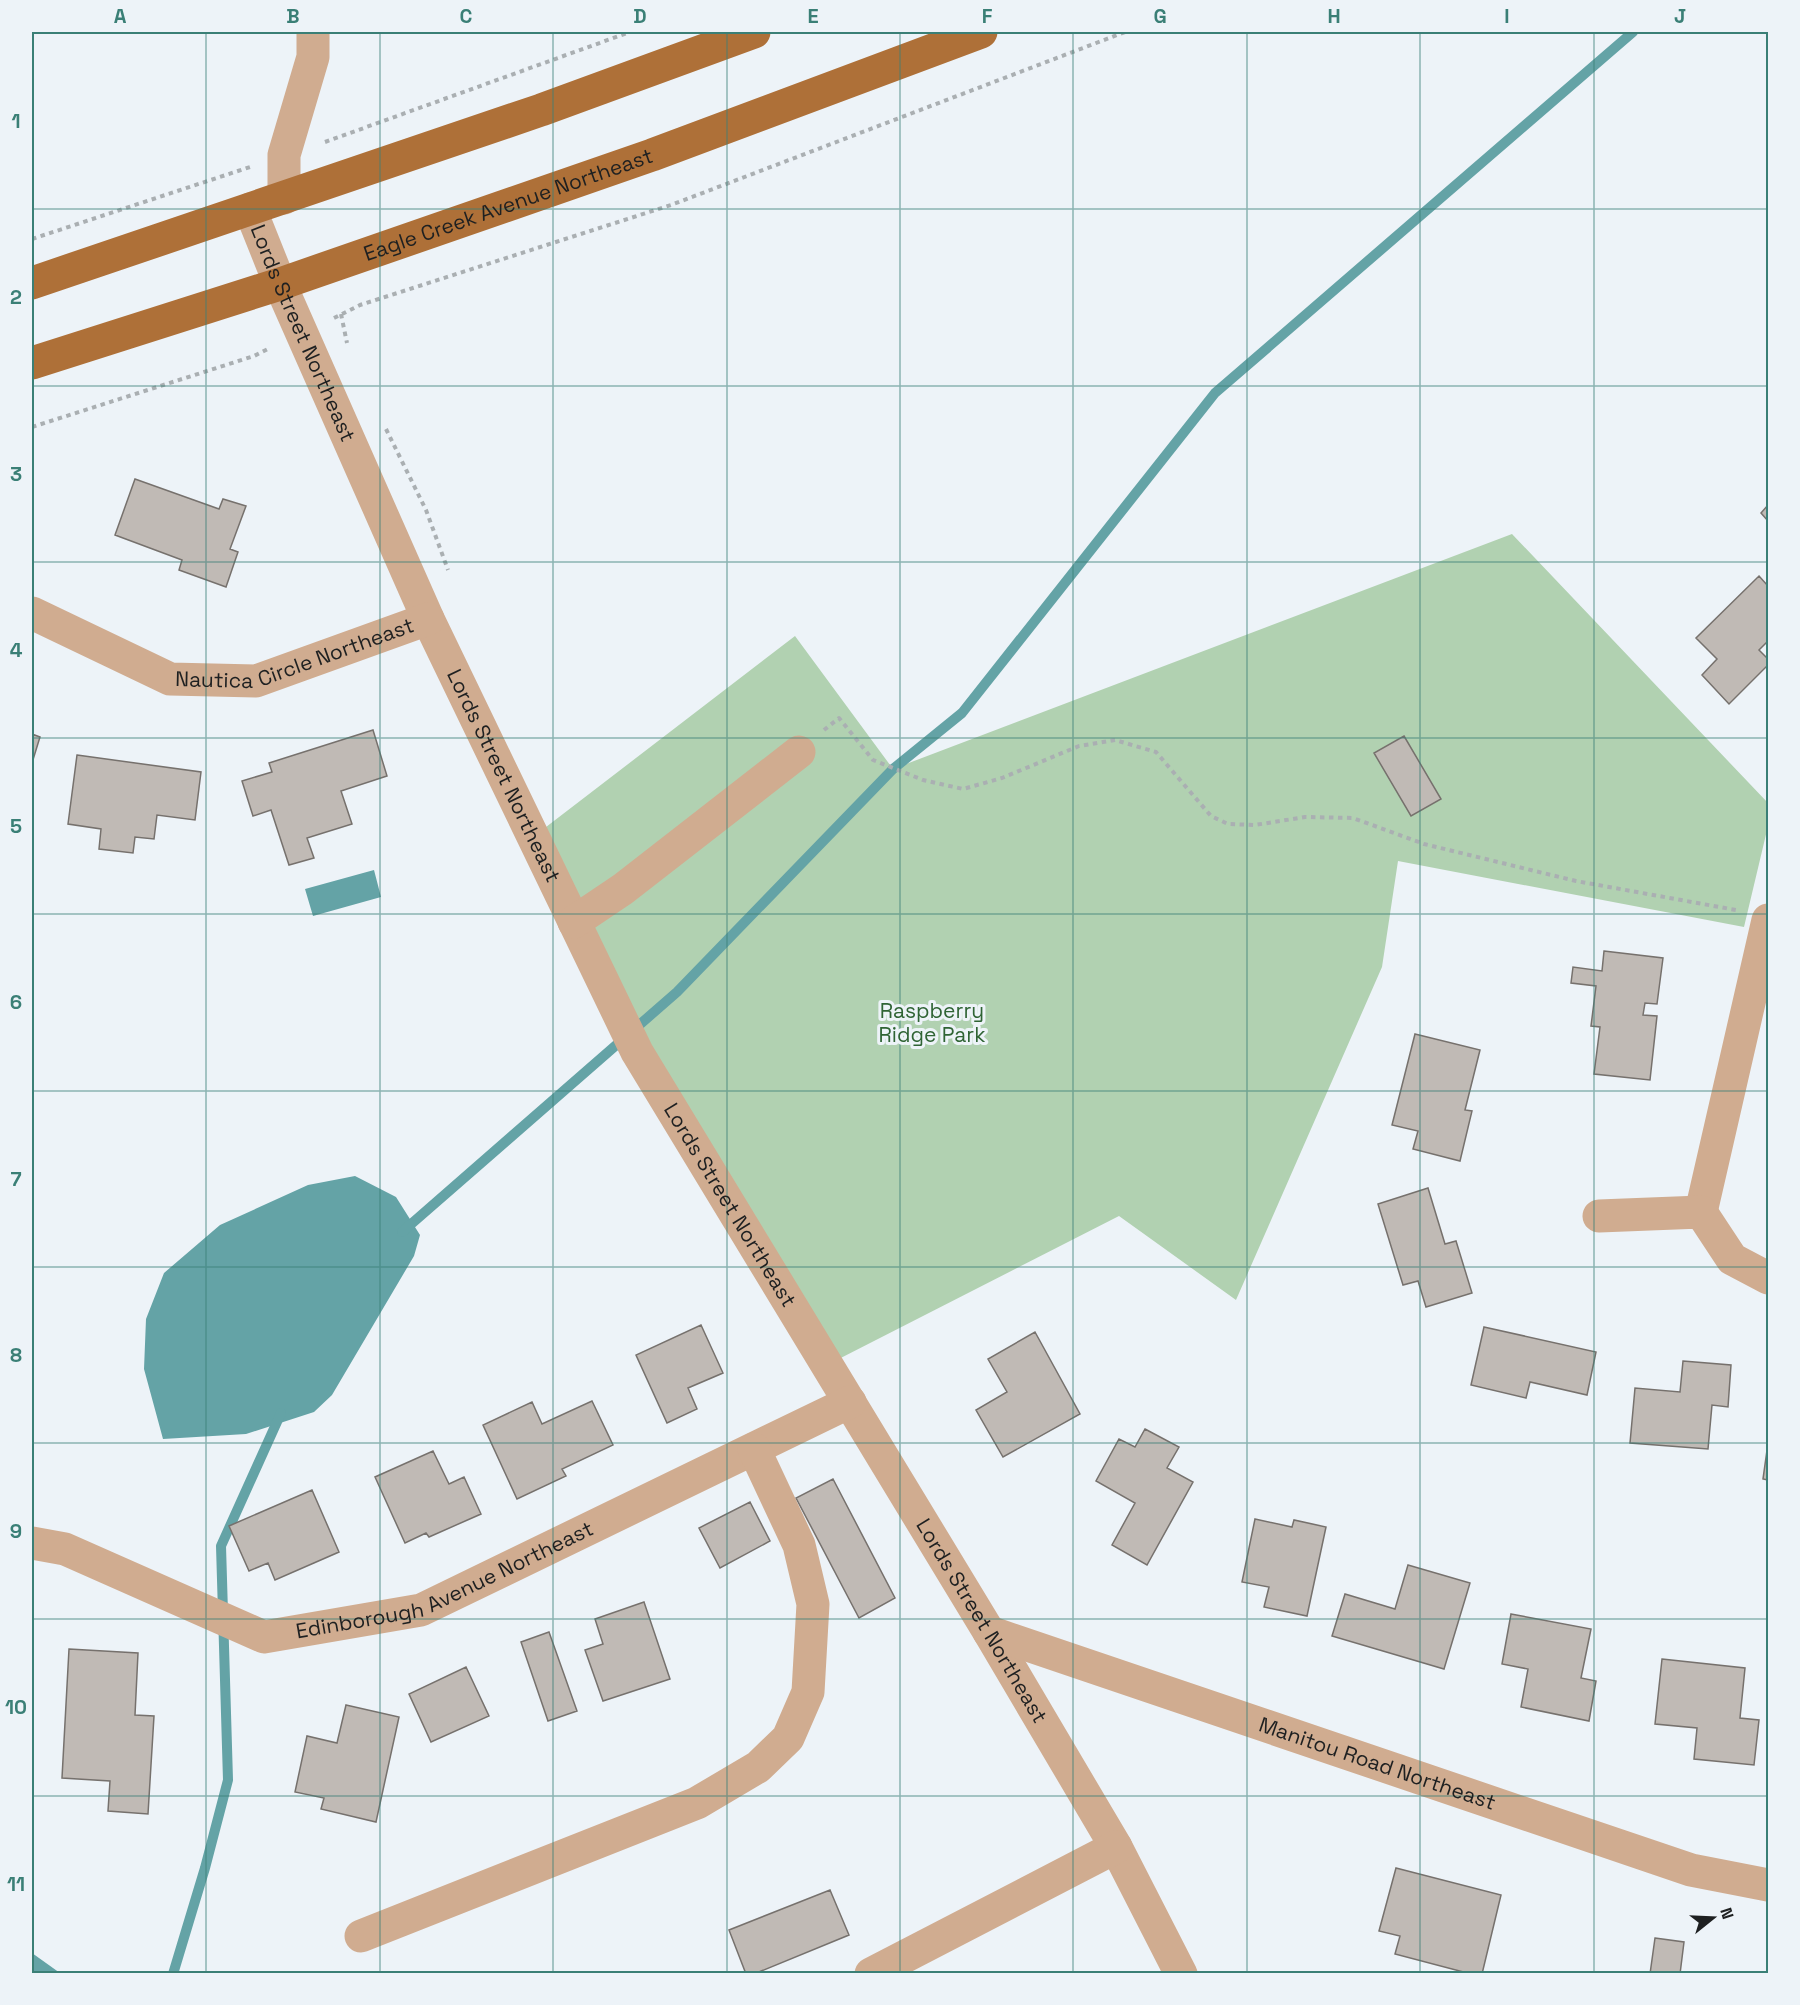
<svg xmlns="http://www.w3.org/2000/svg" width="1800" height="2005" viewBox="0 0 1800 2005" font-family="'Space Grotesk',sans-serif">
	<rect width="100%" height="100%" fill="#edf3f8"/>
	<path fill="#b1d1b1" d="M1512 534 1768 803V826L1744 927 1398 861 1382 967 1236 1300 1119 1216 827 1365 533 837 795 636 893 769Z"/>
	<path fill="#64a3a6" d="M374 870 381 897 313 916 305 889Z
		M355 1176 396 1197 420 1235 414 1256 332 1395 314 1412 246 1434 163 1439 144 1369 146 1319 164 1273 220 1225 308 1185Z
		M32 1953 60 1973H32Z"/>
	<g fill="none" stroke-linecap="round" stroke-linejoin="round">
		<path stroke="#64a3a6" stroke-width="10" d="M402 1232 677 992 893 769 962 713 1215 393 1633 32
			M173 1974 205 1868 228 1780 221 1546 281 1413"/>
	</g>
	<path fill="#c0bab5" stroke="#76716d" stroke-width="1.5" d="M135 479 219 509 223 499 246 506 230 549 238 552 226 587 179 570 182 560 115 535Z
		M1768 505V521L1761 513Z
		M1759 576 1768 586V641L1759 650 1768 659V665L1729 704 1702 675 1717 659 1696 638Z
		M373 730 387 776 341 791 352 824 307 838 314 858 289 865 271 810 253 816 242 781 272 772 269 763Z
		M32 734 40 737 32 763Z
		M1404 736 1441 799 1411 816 1374 753Z
		M77 755 201 772 195 820 157 815 154 839 135 837 133 853 99 849 101 829 68 824Z
		M1604 951 1663 958 1657 1004 1645 1003 1643 1015 1657 1016 1650 1080 1594 1074 1600 1027 1591 1026 1596 986 1571 983 1573 967 1602 971Z
		M1415 1034 1480 1050 1465 1110 1472 1111 1460 1161 1413 1149 1418 1131 1392 1125Z
		M1428 1188 1445 1244 1456 1241 1472 1293 1426 1307 1418 1281 1403 1285 1378 1204Z
		M701 1325 723 1373 688 1388 697 1409 667 1423 636 1355Z
		M1484 1327 1596 1352 1587 1395 1530 1382 1526 1398 1471 1385Z
		M1035 1332 1080 1414 1003 1457 976 1410 1007 1392 988 1359Z
		M1683 1361 1731 1365 1728 1407 1712 1405 1708 1449 1630 1443 1635 1388 1680 1392Z
		M592 1401 613 1445 562 1469 566 1476 517 1499 483 1425 532 1402 542 1424Z
		M1145 1429 1179 1447 1167 1468 1193 1482 1147 1565 1112 1545 1135 1503 1096 1481 1119 1439 1135 1447Z
		M1768 1443V1480L1763 1479Z
		M433 1451 449 1484 464 1477 481 1514 429 1537 426 1533 405 1543 375 1477Z
		M833 1479 895 1598 859 1618 796 1498Z
		M312 1490 339 1552 275 1580 268 1563 249 1571 229 1526Z
		M750 1502 770 1541 720 1568 699 1528Z
		M1255 1519 1292 1527 1294 1520 1326 1527 1307 1616 1264 1607 1269 1587 1242 1582Z
		M1408 1565 1470 1583 1444 1669 1332 1636 1345 1594 1395 1609Z
		M644 1602 670 1679 603 1701 585 1650 603 1644 595 1619Z
		M1511 1614 1591 1629 1581 1678 1596 1681 1589 1721 1521 1707 1528 1669 1502 1664Z
		M549 1632 577 1711 548 1721 521 1642Z
		M69 1649 138 1653 135 1715 154 1716 148 1814 108 1811 110 1781 62 1778Z
		M1662 1659 1745 1668 1740 1718 1759 1720 1754 1765 1694 1759 1697 1728 1655 1724Z
		M466 1667 489 1716 431 1742 409 1694Z
		M346 1705 399 1717 376 1822 321 1809 324 1798 295 1792 307 1736 337 1743Z
		M1396 1868 1501 1895 1482 1974H1471L1395 1954 1400 1936 1379 1931Z
		M830 1890 849 1935 754 1974H746L729 1930Z
		M1655 1938 1684 1942 1680 1974H1650Z"/>
	<g fill="none" stroke-linecap="round" stroke-linejoin="round">
		<path stroke="#aaafb2" stroke-width="4" stroke-dasharray="4.5 4.5" stroke-linecap="butt" d="M325 142 630 32
			M32 239 250 167
			M341 314 347 343
			M334 318 360 305 671 205 1125 32
			M32 427 254 356 270 348
			M386 429 426 510 448 570
			M824 730 839 718 873 760 923 780 963 789 1002 778 1079 746 1115 740 1156 752 1211 816 1228 824 1255 825 1305 817 1353 818 1424 844 1576 881 1736 910"/>
		<g stroke="#d0ac90" stroke-width="33">
			<path d="M284 198V155L313 57V32"/>
			<path id="s1" d="M250 209 280 284 428 619 637 1052 989 1632 1116 1847 1181 1974"/>
			<path id="s2" d="M32 613 170 679 256 681 428 619"/>
			<path d="M574 922 623 889 799 752"/>
			<path d="M1701 1212 1768 920"/>
			<path d="M1599 1216 1701 1212 1732 1259 1768 1278"/>
			<path id="s3" d="M32 1543 65 1549 264 1637 421 1610 850 1402"/>
			<path id="s4" d="M989 1632 1691 1870 1768 1885"/>
			<path d="M361 1936 697 1803 758 1767 788 1738 808 1692 813 1604 799 1545 754 1449"/>
			<path d="M871 1974 1116 1847"/>
		</g>
		<g stroke="#ae7038" stroke-width="33">
			<path d="M32 283 541 110 754 32"/>
			<path id="s5" d="M32 363 280 284 652 155 981 32"/>
		</g>
	</g>
	<path fill="none" stroke="#3a7f76" stroke-width="1.5" stroke-opacity="0.55" d="M206 32V1974M380 32V1974M553 32V1974M727 32V1974M900 32V1974M1073 32V1974M1247 32V1974M1420 32V1974M1594 32V1974M32 209H1768M32 386H1768M32 562H1768M32 738H1768M32 914H1768M32 1091H1768M32 1267H1768M32 1443H1768M32 1619H1768M32 1796H1768"/>
	<g text-anchor="middle" stroke-width="6" stroke-linejoin="round" paint-order="stroke">
		<g font-size="21" fill="#1e2021" stroke="#edf3f8">
			<text dy="7" stroke="none"><textPath href="#s5" startOffset="502">Eagle Creek Avenue Northeast</textPath></text>
			<text dy="7" stroke="none"><textPath href="#s1" startOffset="135">Lords Street Northeast</textPath></text>
			<text dy="7" stroke="none"><textPath href="#s2" startOffset="282">Nautica Circle Northeast</textPath></text>
			<text dy="7" stroke="none"><textPath href="#s1" startOffset="621">Lords Street Northeast</textPath></text>
			<text dy="7" stroke="none"><textPath href="#s1" startOffset="1107">Lords Street Northeast</textPath></text>
			<text dy="7" stroke="none"><textPath href="#s3" startOffset="442">Edinborough Avenue Northeast</textPath></text>
			<text dy="7" stroke="none"><textPath href="#s1" startOffset="1593">Lords Street Northeast</textPath></text>
			<text dy="7" stroke="none"><textPath href="#s4" startOffset="410">Manitou Road Northeast</textPath></text>
		</g>
		<g font-size="21" fill="#2f6434" stroke="#edf3f8">
			<text x="932" y="1018">Raspberry<tspan x="932" dy="24">Ridge Park</tspan></text>
		</g>
	</g>
	<rect width="1800" height="2005" fill="none" stroke="#edf3f8" stroke-width="66"/>
	<g transform="translate(1713 1918) rotate(72)" stroke="#edf3f8" stroke-width="4.5" paint-order="stroke">
	<path d="M0-4.5L10 22L0 15L-10 22Z" fill="#1e2021"/>
	<text y="-9" font-size="16" font-weight="bold" text-anchor="middle" fill="#1e2021">N</text>
	</g>
	<rect x="33" y="33" width="1734" height="1939" fill="none" stroke="#3a7f76" stroke-width="2"/>
	<g font-size="20" text-anchor="middle" font-weight="bold" fill="#3a7f76">
		<text x="120" y="23">A</text>
		<text x="293" y="23">B</text>
		<text x="466" y="23">C</text>
		<text x="640" y="23">D</text>
		<text x="813" y="23">E</text>
		<text x="987" y="23">F</text>
		<text x="1160" y="23">G</text>
		<text x="1334" y="23">H</text>
		<text x="1507" y="23">I</text>
		<text x="1680" y="23">J</text>
		<text x="16" y="128">1</text>
		<text x="16" y="304">2</text>
		<text x="16" y="481">3</text>
		<text x="16" y="657">4</text>
		<text x="16" y="833">5</text>
		<text x="16" y="1009">6</text>
		<text x="16" y="1186">7</text>
		<text x="16" y="1362">8</text>
		<text x="16" y="1538">9</text>
		<text x="16" y="1714">10</text>
		<text x="16" y="1891">11</text>
	</g>
</svg>
